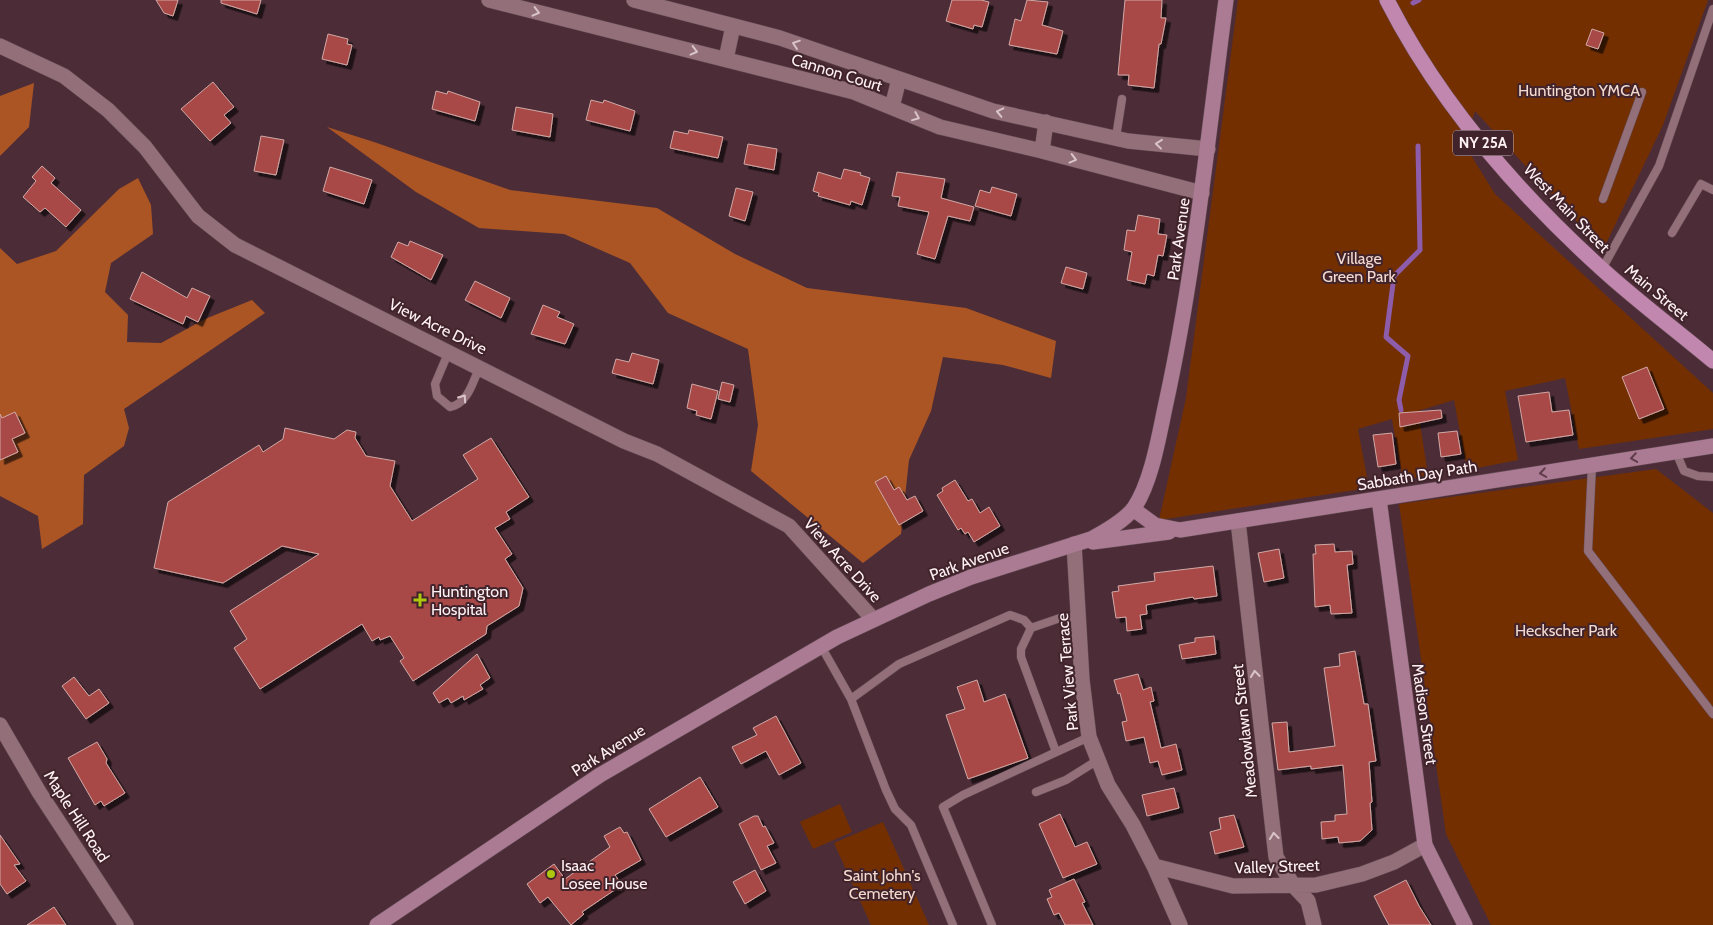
<svg xmlns="http://www.w3.org/2000/svg" width="1713" height="925" viewBox="0 0 1713 925" font-family="Cabin,sans-serif">
	<defs>
		<filter id="shadow"><feDropShadow dx="4.5" dy="4.5" stdDeviation="0" flood-color="#0009"/></filter>
	</defs>
	<rect width="100%" height="100%" fill="#4c2d37"/>
	<path fill="#742f01" d="M1238 0H1708L1663 125 1603 250 1475 111 1464 144 1495 194 1713 393V429L1579 449 1565 378 1505 391 1518 460 1467 470 1454 400 1418 411 1428 475 1403 480 1392 419 1358 429 1369 488 1159 520 1186 398Z
		M1656 469 1713 513V925H1491L1446 834 1399 504Z
		M840 804 852 832 813 849 800 822Z
		M883 822 929 925H871L834 843Z"/>
	<path fill="#ab5525" d="M34 83 29 127 0 156V96Z
		M327 127 377 143 510 190 657 208 735 254 807 288 966 308 1056 341 1051 378 1003 365 943 357 931 411 909 460 901 534 863 563 751 471 758 425 748 349 668 313 630 263 564 234 479 228 416 192Z
		M138 178 151 205 153 234 111 263 105 292 128 315 127 342 161 343 205 319 252 300 265 313 124 409 129 428 124 446 84 475 83 524 42 549 38 516 0 496V248L17 264 56 251 119 189Z"/>
	<g fill="none" stroke-linecap="round" stroke-linejoin="round">
		<path stroke="#8d5caa" stroke-width="5" d="M1413 3 1419 0
			M1401 410 1399 400 1408 356 1386 337 1394 276 1420 250 1418 146"/>
	</g>
	<path fill="#a84847" stroke="#d1a9a6" filter="url(#shadow)" d="M156 0H178L173 16 164 13Z
		M221 0H261L257 14 221 3Z
		M952 0H981L989 2 982 27 974 25 973 29 946 21Z
		M1027 0 1048 2 1042 25 1063 31 1057 54 1009 45 1015 19 1021 21Z
		M1125 0H1162L1161 18H1166L1161 44H1159L1154 88 1128 85 1129 75H1118Z
		M1592 29 1604 33 1598 49 1586 45Z
		M328 34 348 39 347 44 352 45 347 65 322 59Z
		M213 82 234 107 224 115 231 123 210 141 181 109Z
		M436 91 447 94 448 91 480 102 475 121 432 109Z
		M591 100 603 103 604 100 635 111 630 131 586 120Z
		M516 107 553 114 550 137 512 130Z
		M689 130 723 137 718 158 670 148 674 131 688 134Z
		M261 136 284 140 276 175 254 171Z
		M748 144 777 149 774 170 744 164Z
		M42 166 55 178 51 183 81 210 66 227 45 208 40 212 23 197 36 181 32 177Z
		M330 167 372 180 364 204 323 191Z
		M844 169 861 173 860 175 870 178 862 205 851 201 850 205 818 196 819 193 813 191 818 172 841 179Z
		M897 172 945 179 941 198 974 207 970 221 948 216 935 259 917 254 929 212 898 206 900 197 892 196Z
		M992 187 1017 194 1011 216 975 206 980 190 990 193Z
		M736 188 753 192 745 221 729 216Z
		M1138 215 1160 219 1158 234 1167 235 1163 256 1158 255 1154 276 1147 274 1145 284 1127 280 1132 252 1124 250 1127 230 1135 231Z
		M410 241 443 255 431 280 391 257 398 242 408 246Z
		M1066 267 1087 273 1083 289 1061 283Z
		M142 272 187 298 192 288 210 296 198 322 186 316 183 324 130 299Z
		M475 281 510 298 501 318 465 300Z
		M543 305 560 312 557 317 574 324 565 344 531 334Z
		M632 353 659 360 653 384 612 373 616 359 629 362Z
		M1647 367 1664 409 1639 419 1622 377Z
		M722 382 734 385 730 402 718 399Z
		M692 384 718 391 711 419 696 415 697 411 687 408Z
		M1549 392 1552 412 1569 410 1573 435 1526 442 1518 396Z
		M1441 410 1442 418 1400 427 1399 413Z
		M15 412 25 433 12 439 18 452 0 460V414L2 418Z
		M285 428 334 439 347 430 356 432 355 438 366 456 395 461 390 486 412 521 478 479 463 455 491 438 529 497 506 512 510 519 495 528 512 554 505 559 523 588 519 606 487 626 486 634 413 681 400 661 404 658 390 636 380 640 379 637 372 641 362 624 260 689 234 648 247 639 230 611 319 554 282 546 223 583 154 568 168 502 259 445 263 452 283 439Z
		M1457 431 1461 454 1441 457 1438 433Z
		M1392 433 1396 464 1378 467 1373 435Z
		M886 476 894 490 899 487 907 500 915 496 923 511 899 525 875 482Z
		M955 480 968 501 972 499 980 513 989 507 1000 526 974 542 968 532 965 534 961 528 958 530 937 495 943 491 942 488Z
		M1334 544 1335 552 1352 551 1353 564 1347 565 1352 613 1331 614 1330 605 1315 607 1313 554H1316L1315 545Z
		M1279 549 1284 578 1264 582 1258 553Z
		M1213 566 1217 596 1194 599 1193 597 1146 605 1147 614 1140 615 1142 629 1127 631 1126 617 1116 618 1112 592 1119 591 1118 586 1155 581 1154 573Z
		M1214 636 1216 654 1182 659 1179 645 1195 642V638Z
		M1355 651 1364 704H1368L1376 761 1369 762 1372 802 1370 803 1372 830 1360 841 1339 843 1338 837 1322 839 1321 822 1335 821V815L1347 814 1343 765 1311 769V766L1278 770 1272 723 1287 722 1289 752 1335 746 1324 668 1340 666 1339 654Z
		M477 654 490 678 480 685 483 689 464 700 463 696 451 703 448 698 439 703 433 693Z
		M1138 674 1143 690 1151 687 1154 701 1150 702 1161 748 1176 744 1182 770 1162 775 1158 761 1150 763 1144 737 1126 741 1122 722 1127 721 1120 693 1118 694 1114 680Z
		M74 677 89 696 99 689 109 703 86 719 62 686Z
		M977 680 984 702 1005 694 1028 758 968 779 946 715 965 709 957 687Z
		M776 716 801 763 779 775 766 751 741 764 732 747 757 735 753 728Z
		M97 742 107 759 106 763 125 793 104 806 101 801 95 805 68 758Z
		M700 777 718 807 666 837 649 809Z
		M1174 788 1179 808 1147 816 1142 795Z
		M1060 814 1075 847 1087 842 1097 864 1063 878 1039 824Z
		M1234 815 1244 847 1215 854 1210 832 1221 829 1219 818Z
		M754 816H758L763 827 765 826 774 843 767 846 776 863 761 870 739 824Z
		M620 827 624 833 627 832 641 860 615 875 622 885 582 912 584 914 571 925 548 897 540 903 527 884 554 864 565 879 610 847 604 836Z
		M0 835 20 864 14 865 26 881 7 894 0 884Z
		M755 870 766 891 745 904 733 882Z
		M1074 879 1085 902 1082 903 1093 925H1065L1059 913 1054 915 1047 899 1052 897 1049 890Z
		M1406 880 1419 906 1431 925H1389L1384 916 1374 896Z
		M54 907 66 925H27Z"/>
	<g fill="none" stroke-linecap="round" stroke-linejoin="round">
		<defs>
			<path id="lane" d="M1116 137 1122 99
				M1603 199 1642 92
				M1672 233 1701 184 1713 190
				M1602 269 1659 166 1713 9
				M449 351 435 384 437 396 450 407C468 404 473 381 480 366
				M1676 452 1684 471 1698 476 1713 477
				M1592 465 1588 551 1713 714
				M1031 628 1021 649V657L1056 752
				M821 646 851 699 886 790 895 809 911 825 953 925
				M851 699 899 664 1010 615 1024 620 1031 628 1060 618 1080 617
				M1036 792 1066 780 1098 760
				M992 925 943 807 963 795 1089 737"/>
			<path id="street" d="M489 0 854 92 940 127 1042 151 1202 193
				M634 0 780 38 993 111 1128 141 1208 149
				M0 46 64 76 108 110 145 147 198 216 235 245 624 441 657 454 789 526 873 619
				M726 59 733 26
				M892 107 899 79
				M1042 151 1046 122
				M1238 521 1276 857 1293 885 1308 901 1314 925
				M1074 544 1082 680 1089 737 1108 785 1133 825 1154 866 1180 925
				M0 725 39 792 126 925
				M1154 866 1233 886 1316 885 1362 874 1394 862 1425 845"/>
			<path id="secondary" d="M1379 499 1425 845 1465 925
				M1133 509 1155 525 1180 530 1713 446
				M1093 542 1169 532
				M377 925 600 775 837 637 929 594 971 577 1091 539C1106 531 1124 521 1134 508 1152 481 1159 435 1166 403 1195 270 1208 135 1226 0"/>
			<path id="primary" d="M1387 0C1439 102 1517 192 1602 269 1637 301 1676 330 1713 361"/>
		</defs>
		<use href="#lane" stroke="#664d56" stroke-width="9"/>
		<use href="#street" stroke="#664d56" stroke-width="16"/>
		<use href="#secondary" stroke="#664d56" stroke-width="16"/>
		<use href="#primary" stroke="#664d56" stroke-width="16"/>
		<use href="#lane" stroke="#936f7a" stroke-width="8"/>
		<use href="#street" stroke="#936f7a" stroke-width="15"/>
		<use href="#secondary" stroke="#ab7b94" stroke-width="15"/>
		<use href="#primary" stroke="#c287ae" stroke-width="15"/>
	</g>
	<defs><path id="oneway-chevron" d="M-2-3.5L2.5 0L-2 3.5" fill="none" stroke-width="1.6" stroke-linecap="round" stroke-linejoin="round" transform="scale(1.25)"/></defs>
	<g stroke="#d9c4c9">
		<use href="#oneway-chevron" transform="translate(536 12) rotate(14)"/>
		<use href="#oneway-chevron" transform="translate(796 44) rotate(-161)"/>
		<use href="#oneway-chevron" transform="translate(694 51) rotate(14)"/>
		<use href="#oneway-chevron" transform="translate(1000 112) rotate(-167)"/>
		<use href="#oneway-chevron" transform="translate(916 117) rotate(22)"/>
		<use href="#oneway-chevron" transform="translate(1159 144) rotate(-174)"/>
		<use href="#oneway-chevron" transform="translate(1073 159) rotate(15)"/>
		<use href="#oneway-chevron" transform="translate(463 398) rotate(-55)"/>
		<use href="#oneway-chevron" transform="translate(1255 674) rotate(-96)"/>
		<use href="#oneway-chevron" transform="translate(1274 836) rotate(-96)"/>
	</g>
	<g stroke="#613d4b">
		<use href="#oneway-chevron" transform="translate(1634 458) rotate(171)"/>
		<use href="#oneway-chevron" transform="translate(1543 473) rotate(171)"/>
	</g>
	<g fill="#aec60c" stroke="#41232c" stroke-width="2">
		<path d="M417.5 592.5h5v5h5v5h-5v5h-5v-5h-5v-5h5z"/>
		<circle cx="551" cy="874" r="5"/>
	</g>
	<g text-anchor="middle" stroke-width="4" stroke-linejoin="round" paint-order="stroke">
		<rect fill="#41232c" stroke="#c5b3b8" stroke-width="1" x="1453" y="130.5" width="60" height="25" rx="4"/>
		<g font-size="15" font-weight="bold" fill="#fef1f4">
			<text x="1483" y="148">NY 25A</text>
		</g>
		<g font-size="16" fill="#fef1f4" stroke="#41232c">
			<text transform="translate(837 72) rotate(17)" y="6">Cannon Court</text>
			<text transform="translate(1567 208) rotate(46)" y="6">West Main Street</text>
			<text transform="translate(1178 239) rotate(-82)" y="6">Park Avenue</text>
			<text transform="translate(1657 292) rotate(40)" y="6">Main Street</text>
			<text transform="translate(438 326) rotate(26)" y="6">View Acre Drive</text>
			<text transform="translate(1417 475) rotate(-9)" y="6">Sabbath Day Path</text>
			<text transform="translate(843 560) rotate(48)" y="6">View Acre Drive</text>
			<text transform="translate(969 561) rotate(-20)" y="6">Park Avenue</text>
			<text transform="translate(1067 672) rotate(-95)" y="6">Park View Terrace</text>
			<text transform="translate(1425 714) rotate(82)" y="6">Madison Street</text>
			<text transform="translate(1244 731) rotate(-96)" y="6">Meadowlawn Street</text>
			<text transform="translate(608 750) rotate(-32)" y="6">Park Avenue</text>
			<text transform="translate(77 816) rotate(57)" y="6">Maple Hill Road</text>
			<text transform="translate(1277 866) rotate(-2)" y="6">Valley Street</text>
		</g>
		<g font-size="16" fill="#f2dace" stroke="#41232c">
			<text x="1579" y="96">Huntington YMCA</text>
			<text x="1359" y="264">Village<tspan x="1359" dy="18">Green Park</tspan></text>
			<text x="1566" y="636">Heckscher Park</text>
			<text x="882" y="881">Saint John's<tspan x="882" dy="18">Cemetery</tspan></text>
		</g>
		<g font-size="16" fill="#fef1f4" stroke="#41232c" text-anchor="start">
			<text x="431" y="597">Huntington<tspan x="431" dy="18">Hospital</tspan></text>
			<text x="561" y="871">Isaac<tspan x="561" dy="18">Losee House</tspan></text>
		</g>
	</g>
</svg>
